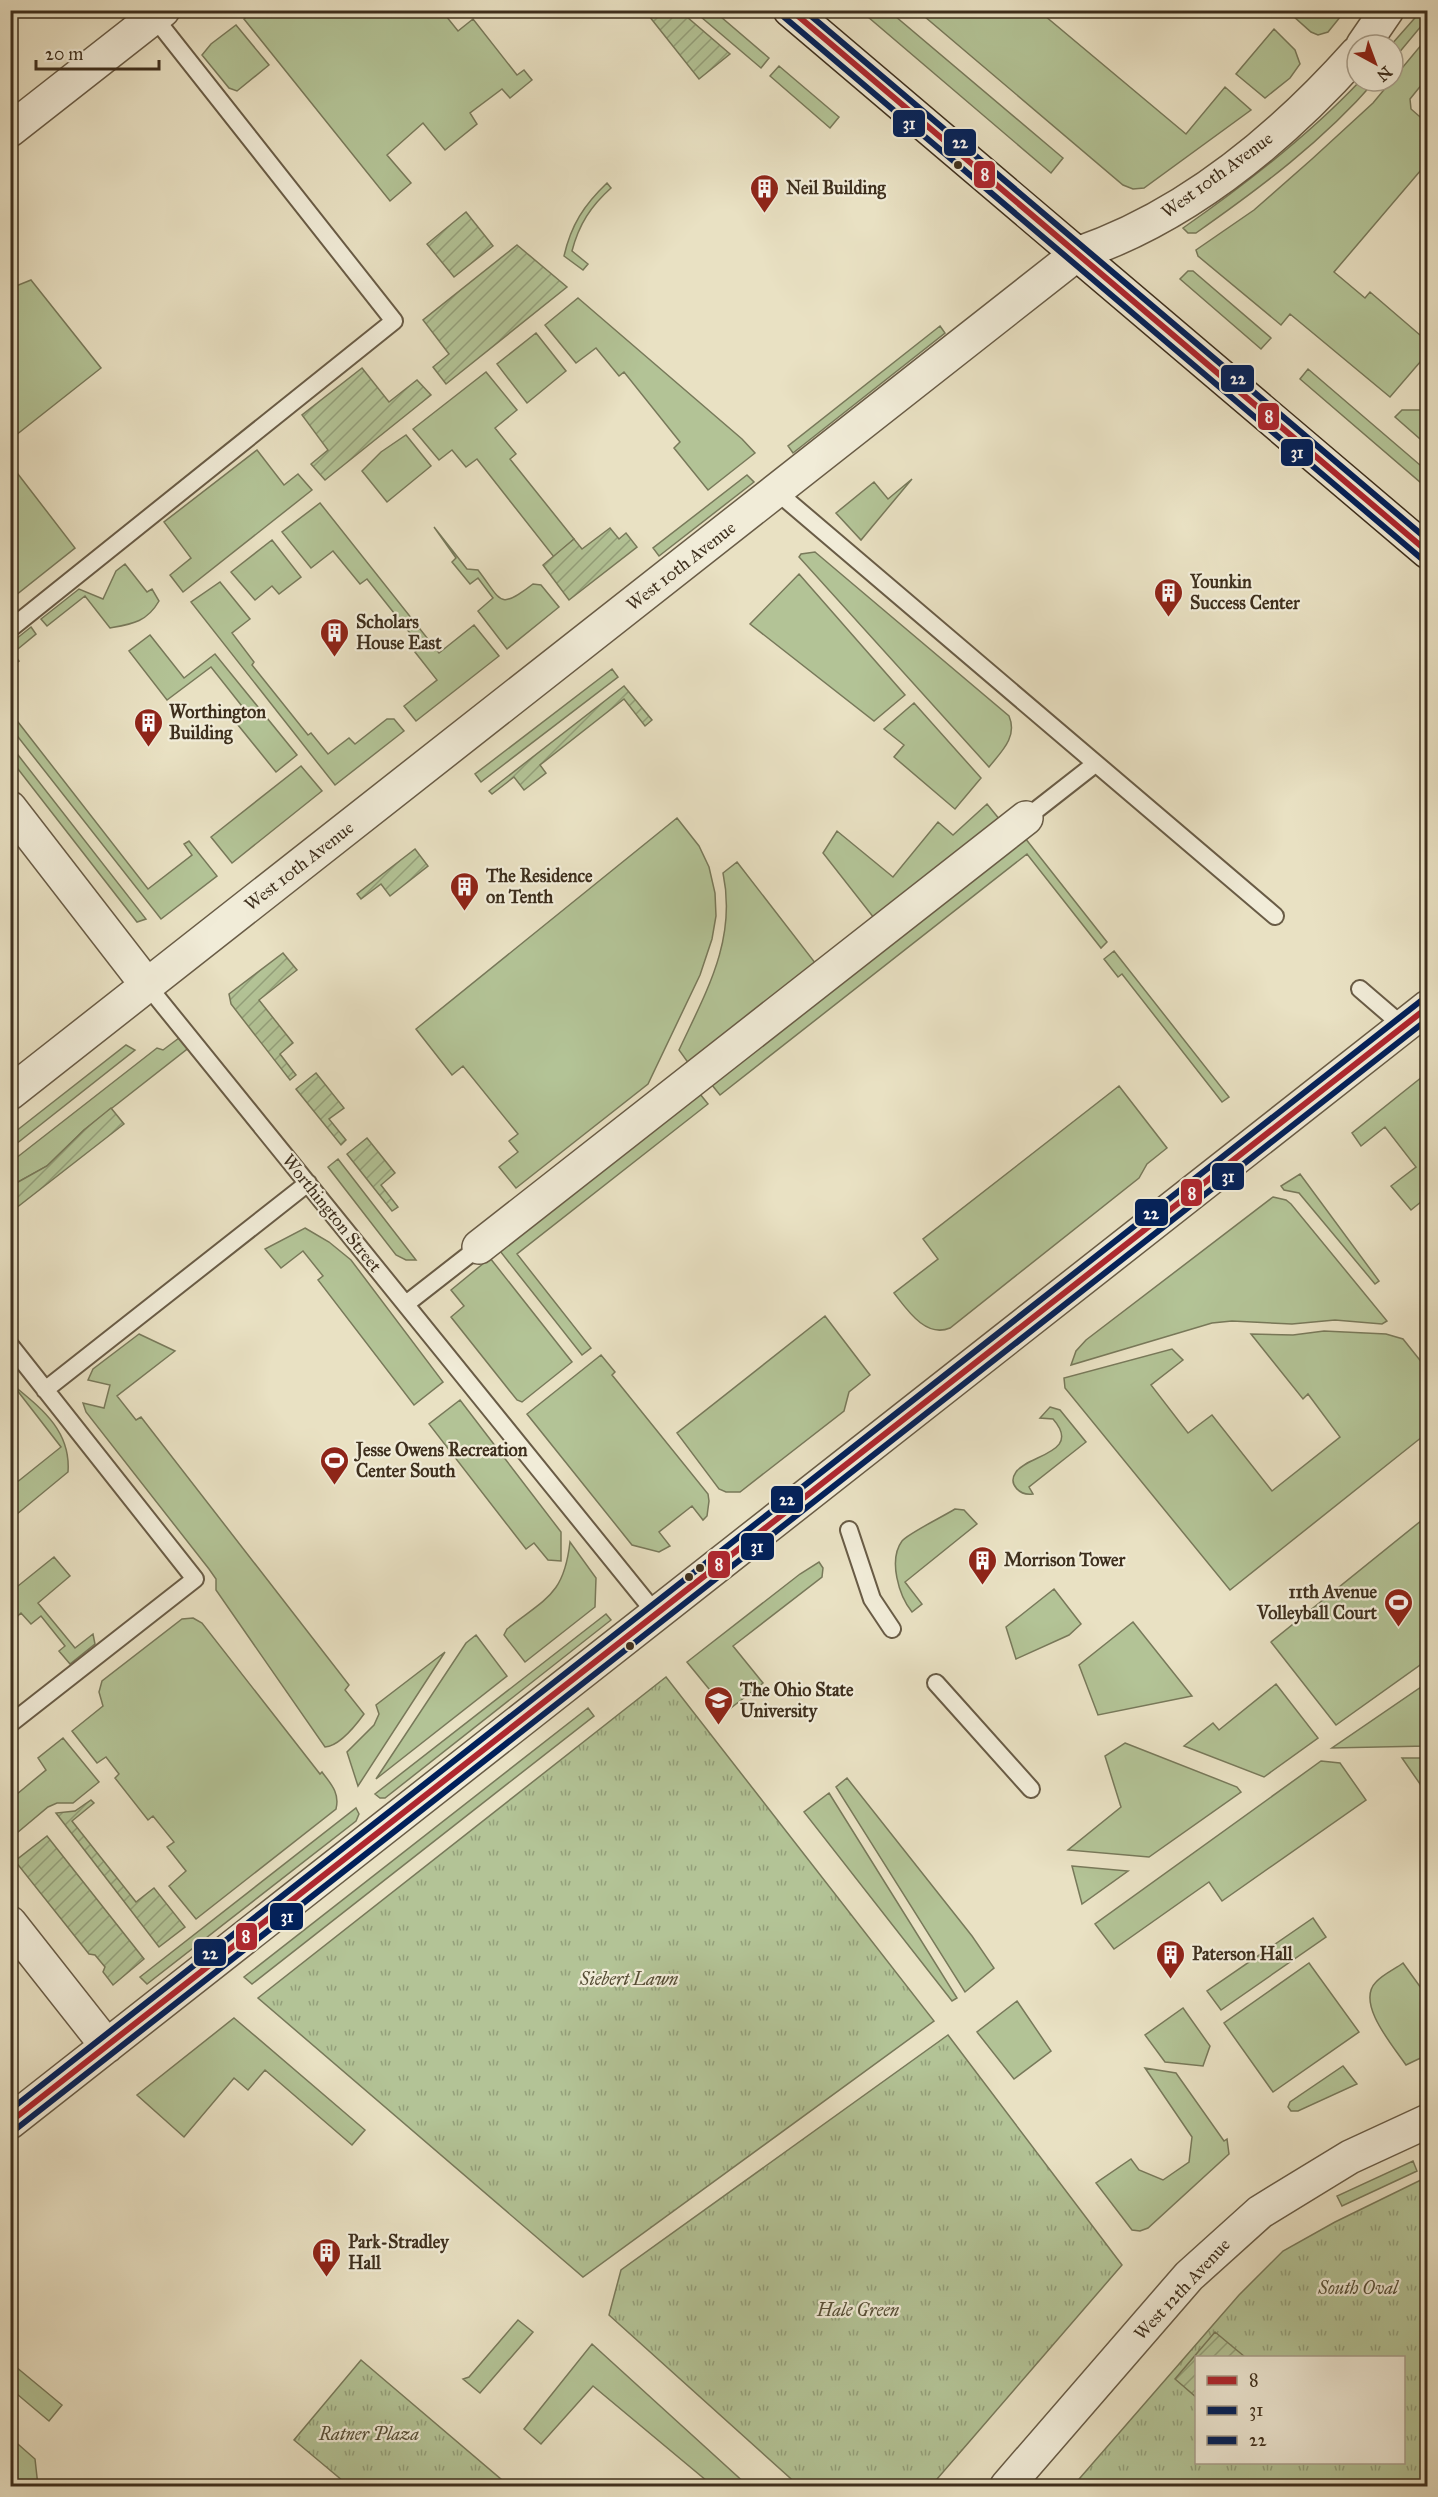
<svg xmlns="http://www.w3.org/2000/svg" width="1438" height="2497" viewBox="0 0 1438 2497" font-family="'IM FELL Great Primer',serif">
	<defs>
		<pattern id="park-tufts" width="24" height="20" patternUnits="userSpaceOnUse" patternTransform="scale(1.5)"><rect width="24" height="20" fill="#b3c396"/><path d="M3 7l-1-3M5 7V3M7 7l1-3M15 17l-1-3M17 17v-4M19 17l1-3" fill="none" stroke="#939f7a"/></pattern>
		<pattern id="garden-furrows" width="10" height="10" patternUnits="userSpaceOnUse" patternTransform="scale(1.5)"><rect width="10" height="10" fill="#b3c396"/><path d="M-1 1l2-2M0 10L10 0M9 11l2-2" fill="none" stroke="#939f7a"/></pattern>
	</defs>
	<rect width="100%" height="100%" fill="#e9e1c3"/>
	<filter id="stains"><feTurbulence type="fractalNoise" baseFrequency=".00333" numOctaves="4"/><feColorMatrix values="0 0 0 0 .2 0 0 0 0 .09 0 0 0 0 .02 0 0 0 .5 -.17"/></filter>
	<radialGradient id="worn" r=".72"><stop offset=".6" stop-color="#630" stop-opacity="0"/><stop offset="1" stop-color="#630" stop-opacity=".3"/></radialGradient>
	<path fill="#b3c396" stroke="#78795a" stroke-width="1.5" d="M255 10 442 11 458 31 473 19 517 75 524 70 532 80 510 98 502 89 470 113 477 124 445 150 423 123 387 155 411 183 390 201 244 19Z
		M694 11H714L769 58 761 68Z
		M861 11H889L1063 158 1051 173Z
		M918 11H1039L1186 134 1225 87 1251 110 1144 188 1133 189 1123 185Z
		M1291 11 1292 10 1345 11 1328 32 1318 35 1311 32 1292 15Z
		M1421 11H1427V19L1393 60 1391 45Z
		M236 25 269 65 237 91 229 88 202 55 211 44Z
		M1274 29 1295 50 1300 64 1290 78 1265 98 1236 74Z
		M1427 38V78L1410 99 1411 109 1427 123V163L1334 272 1365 298 1370 292 1427 341V354L1390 397 1290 314 1281 325 1198 256 1196 250 1254 210 1312 159 1373 103Z
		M779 66 839 117 830 128 770 76Z
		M1360 81H1375C1323 141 1260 188 1196 233H1188L1183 228C1246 184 1307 137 1360 81Z
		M607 183 611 188C591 206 579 224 572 251L588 264 583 270 564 256C571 225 584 205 607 183Z
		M1188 271H1193L1271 338 1261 349 1180 279Z
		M31 280 101 368 11 439V288Z
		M578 298 742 439 755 453 708 490 674 448 680 442 624 372 619 376 596 348 576 363 545 325Z
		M940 326 945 333 793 453 788 446Z
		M536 333 566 371 527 403 497 364Z
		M1308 369 1427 471V488L1300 379Z
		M486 372 517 410 495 428 516 454 510 459 574 539 554 557 477 459 466 467 452 450 439 460 413 429Z
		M1402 410H1427V445L1395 417Z
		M406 435 431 466 387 502 362 471 381 452Z
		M257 450 284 485 298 474 312 490 183 592 170 575 191 558 164 522Z
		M11 465 75 548 11 599H10Z
		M747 475 754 482 659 556 653 548Z
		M912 479 861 540 836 513 874 482 888 499Z
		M320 503 439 653 474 625 499 656 416 721 404 706 437 680 415 652 421 647 367 579 360 584 333 551 311 568 282 532Z
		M434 527 467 569 478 570C502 601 498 611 533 584L541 585 559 607 507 649 478 611 493 598 478 578 470 584 452 562 456 558Z
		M272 540 301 577 279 594 272 586 255 600 231 572Z
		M815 552 1009 716C1018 737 1001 752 989 767L799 557 801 554Z
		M125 564 147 592 152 589 159 601C147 622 132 624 110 628L85 596 47 626 41 619 79 589 103 599 116 571Z
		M799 574 905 695 874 721 750 624Z
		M220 582 250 619 232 633 254 662 252 665 308 735 311 733 328 754 349 738 355 744 387 719H394L404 731 335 785 191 602Z
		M31 627 36 634 13 653 19 661 11 667V643Z
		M150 635 184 678 215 654 297 755 276 772 238 725 249 715 211 667 167 700 129 651Z
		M612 669 618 677 481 782 475 774Z
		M914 703 981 778 955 809 894 757 904 745 884 729Z
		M11 713 148 889 192 855 184 844 189 841 217 876 161 919 11 728Z
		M11 746 146 919 137 922 11 760Z
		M301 766 322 791 232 863 211 837Z
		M987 804 1000 820 874 918 823 853 837 831 893 877 938 822 953 835Z
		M677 818 699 846 709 867 715 893 716 916 712 939 700 975 648 1084 516 1188 499 1167 518 1152 509 1141 518 1134 463 1066 452 1075 416 1029Z
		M1025 838 1107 942 1101 948 1027 854 720 1095 712 1085Z
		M737 862 816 964 689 1064 679 1050C706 992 737 940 723 873Z
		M1114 951 1229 1097 1222 1102 1122 974 1118 977 1104 959Z
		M183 1035 191 1046 84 1130 47 1166 11 1186V1162L157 1048 163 1050Z
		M126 1045 135 1050 11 1148V1135Z
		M1427 1073V1197L1411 1210 1391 1186 1416 1167 1385 1127 1361 1146 1352 1133Z
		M1119 1086 1167 1148 1147 1164 1139 1178 950 1328C926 1338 908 1311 894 1293L938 1259 923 1239Z
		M700 1094 708 1104 517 1254 591 1348 582 1355 500 1251Z
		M338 1159 416 1260H406L396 1255 328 1167Z
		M1300 1174 1379 1281 1375 1284 1299 1193 1284 1190 1281 1186Z
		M1273 1197 1286 1200 1291 1204 1387 1321 1382 1324 1335 1320 1292 1324 1232 1321 1212 1323 1071 1365 1076 1351 1086 1340Z
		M305 1228 329 1242 351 1260 443 1382 414 1405 318 1280 323 1276 303 1251 281 1268 265 1249Z
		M490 1258 572 1362 522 1402 517 1400 451 1317 464 1306 451 1290Z
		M825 1316 870 1375 849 1392 844 1411 740 1492H726L719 1489 677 1433Z
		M1324 1331 1386 1334 1403 1339 1427 1369V1433L1230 1590 1065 1388 1064 1378 1172 1349 1183 1360 1151 1385 1188 1433 1212 1415 1272 1491 1340 1437 1308 1394 1303 1399 1251 1334 1293 1335Z
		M139 1334 175 1351 117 1396 136 1420 141 1417 349 1685 345 1690 364 1714C356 1725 339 1746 325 1747L216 1590V1579L209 1569 86 1412 83 1403 104 1408 110 1385 88 1380 93 1369Z
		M601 1355 615 1372 612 1375 708 1494 709 1501 707 1516 703 1520 692 1506 659 1532 670 1546 659 1552 632 1545 527 1414Z
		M13 1385C42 1409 71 1431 68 1472L11 1519V1487L61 1447Z
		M460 1400 561 1532V1561L548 1560 534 1543 526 1549 429 1424Z
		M1050 1407 1060 1410 1086 1442 1029 1487 1033 1494C1021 1496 1007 1485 1016 1472 1027 1455 1083 1453 1053 1419L1040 1418Z
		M955 1509 964 1510 977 1524 905 1582 922 1604 912 1612C899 1596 888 1560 902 1541 909 1533 944 1516 955 1509Z
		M1427 1516V1660L1336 1725 1271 1642Z
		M570 1542 596 1578 595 1607 525 1662 504 1635 507 1629C546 1598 564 1595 570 1542Z
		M54 1557 70 1576 38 1603 75 1648 93 1634 95 1644 70 1664 59 1651 65 1646 41 1616 31 1624 21 1613 11 1622V1583L18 1586Z
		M819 1562 823 1568 822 1577 733 1646 763 1683 727 1711 687 1662 800 1574Z
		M1054 1589 1081 1624 1069 1635 1016 1659 1006 1627Z
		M606 1614 611 1620 385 1798H380L375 1794Z
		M193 1618 202 1623 320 1774 322 1772C331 1784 340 1793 336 1809L196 1919 169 1886 186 1871 167 1847 174 1842 153 1816 148 1820 115 1778 119 1774 106 1757 97 1763 72 1731 103 1706 99 1692 102 1681 182 1619Z
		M1133 1622 1192 1696 1098 1715 1079 1665Z
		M476 1635 507 1676 376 1779 466 1643Z
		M445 1652 358 1786 347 1752 374 1725 379 1714 376 1705Z
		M1427 1683V1746L1332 1748Z
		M1276 1684 1318 1738 1264 1777 1184 1746 1213 1723 1219 1730Z
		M588 1708 594 1716 252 1984 244 1977Z
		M63 1738 99 1782 73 1803H57L48 1807 11 1838V1799L46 1770 38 1758Z
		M1125 1743 1237 1787 1241 1792 1149 1857 1068 1850 1121 1807 1105 1756Z
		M1402 1758H1427V1794Z
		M1321 1761 1340 1763 1366 1800 1222 1901 1209 1882 1114 1949 1095 1924Z
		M847 1778 972 1936 994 1968 965 1992 836 1787Z
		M829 1793 957 1998 952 2001 804 1812Z
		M356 1808 359 1814 356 1821 147 1984 140 1977Z
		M1072 1866 1128 1871 1082 1904Z
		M1313 1918 1326 1937 1221 2010 1207 1991Z
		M1309 1963 1359 2032 1273 2092 1224 2023Z
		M1403 1963 1421 1988 1428 1984 1427 2055 1406 2065C1394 2047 1355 2003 1376 1982 1383 1974 1395 1969 1403 1963Z
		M1017 2001 1051 2051 1014 2079 977 2032Z
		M1183 2008 1210 2046 1203 2066 1165 2062 1145 2035Z
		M234 2018 365 2130 352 2145 265 2070 248 2090 234 2078 184 2137 137 2095Z
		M1343 2066 1357 2084 1298 2111H1291L1288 2107 1290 2102Z
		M1145 2068 1176 2073 1224 2141 1227 2139 1229 2154 1148 2228 1140 2231 1132 2230 1096 2183 1131 2159 1139 2170 1163 2180 1189 2162 1192 2137Z
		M1413 2161 1417 2171 1342 2206 1337 2196Z
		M518 2320 533 2332 480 2393 463 2379 469 2377Z
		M592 2344 748 2486H713L593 2386 541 2444 524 2429Z
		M10 2362 62 2405 49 2421 11 2389Z
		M11 2438 35 2459 38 2486H11Z"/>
	<path fill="url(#park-tufts)" stroke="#78795a" stroke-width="1.5" fill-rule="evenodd" d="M666 1677 934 2021 583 2277 258 1998Z
		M948 2035 1122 2265 931 2486H799L609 2315 621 2270Z
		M1427 2177V2486H1073L1239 2295 1283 2251 1335 2222ZM1196 2358H1404V2462H1196Z
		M361 2360 509 2486H349L294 2440Z"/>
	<path fill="url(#garden-furrows)" stroke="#78795a" stroke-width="1.5" d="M645 11H680L730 54 699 79Z
		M466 212 493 246 454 277 427 244Z
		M517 245 567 287 446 384 433 367 449 354 423 320Z
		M362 368 389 402 417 380 431 395 325 480 311 464 328 450 302 415Z
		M610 528 619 539 626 533 637 547 569 600 543 565 574 539 582 549Z
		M624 686 652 720 645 726 624 699 540 765 546 773 524 790 514 777 492 794 489 791Z
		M415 849 428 866 390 896 381 884 361 899 357 894Z
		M283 953 297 970 259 1000 293 1043 280 1054 296 1075 290 1080 231 1004 229 994Z
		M316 1073 344 1108 329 1119 346 1140 341 1145 296 1089Z
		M111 1108 124 1124 11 1212V1186L47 1166 84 1130Z
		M367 1138 395 1173 381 1185 398 1207 392 1211 347 1154Z
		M91 1800 94 1803 72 1821 136 1902 154 1888 185 1927 159 1947 56 1813 75 1811Z
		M47 1836 144 1959 113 1985 103 1972 105 1967 95 1955 89 1954 15 1861Z
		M1215 2332 1245 2357 1196 2358V2397L1175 2379Z"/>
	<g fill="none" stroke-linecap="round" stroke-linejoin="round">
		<defs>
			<path id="lane" d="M776 491 1275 916
				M10 629 394 321 154 17
				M1026 818 1095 764
				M147 985 657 1615
				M1360 989 1403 1026
				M406 1304 479 1247
				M10 1345 195 1579 10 1724
				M45 1390 308 1183
				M849 1530 872 1599 892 1629
				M936 1683 1031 1789"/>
			<path id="street" d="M1363 45 1387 10
				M10 130 163 10
				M10 808 147 985
				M10 1093 1077 254C1186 217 1281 138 1357 53
				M479 1247 1026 818
				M10 1923 107 2046
				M10 2122 1428 1007
				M1007 2486 1189 2276 1260 2212 1350 2157 1428 2121"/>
			<path id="secondary" d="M790 10 1428 552"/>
		</defs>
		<use href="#lane" stroke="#695c46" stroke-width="20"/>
		<use href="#street" stroke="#695c46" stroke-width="36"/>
		<use href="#secondary" stroke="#3e2f1d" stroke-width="36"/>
		<use href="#lane" stroke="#f1ecd8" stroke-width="16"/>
		<use href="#street" stroke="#f1ecd8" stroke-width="33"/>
		<use href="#secondary" stroke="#f1ecd8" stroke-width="33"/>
		<defs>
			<path id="bus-1" d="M791 10 1428 552
				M10 2122 1428 1007"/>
			<path id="bus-2" d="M784 17 1422 559
				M16 2129 1428 1019"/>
			<path id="bus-3" d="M804 10 1428 540
				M10 2110 1422 1000"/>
		</defs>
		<use href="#bus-1" stroke="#f1ecd8" stroke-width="10"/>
		<use href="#bus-2" stroke="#f1ecd8" stroke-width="10"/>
		<use href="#bus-3" stroke="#f1ecd8" stroke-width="10"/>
		<use href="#bus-1" stroke="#af272f" stroke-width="6"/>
		<use href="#bus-2" stroke="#00205b" stroke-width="6"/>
		<use href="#bus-3" stroke="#00205b" stroke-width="6"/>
	</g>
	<defs>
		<symbol id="building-pin" viewBox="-11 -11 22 30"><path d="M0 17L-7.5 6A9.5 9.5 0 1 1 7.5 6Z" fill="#8f2418" stroke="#f1ecd8"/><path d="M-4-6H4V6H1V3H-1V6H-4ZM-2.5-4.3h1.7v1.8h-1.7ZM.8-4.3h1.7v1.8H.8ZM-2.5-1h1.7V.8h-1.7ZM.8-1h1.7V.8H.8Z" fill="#fff"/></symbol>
		<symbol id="stadium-pin" viewBox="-11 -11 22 30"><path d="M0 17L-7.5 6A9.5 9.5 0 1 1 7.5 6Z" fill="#8f2418" stroke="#f1ecd8"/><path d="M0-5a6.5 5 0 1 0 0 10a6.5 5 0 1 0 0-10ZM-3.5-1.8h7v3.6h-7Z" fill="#fff"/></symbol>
		<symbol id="university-pin" viewBox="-11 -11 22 30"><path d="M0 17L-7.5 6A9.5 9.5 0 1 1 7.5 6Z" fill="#8f2418" stroke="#f1ecd8"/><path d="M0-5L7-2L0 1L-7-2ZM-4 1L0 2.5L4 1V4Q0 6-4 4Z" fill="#fff"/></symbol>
	</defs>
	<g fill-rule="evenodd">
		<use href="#building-pin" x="748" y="172" width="33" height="45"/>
		<use href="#building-pin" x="1152" y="576" width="33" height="45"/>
		<use href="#building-pin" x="318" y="616" width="33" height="45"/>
		<use href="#building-pin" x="132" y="706" width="33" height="45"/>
		<use href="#building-pin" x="448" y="870" width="33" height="45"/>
		<use href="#stadium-pin" x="318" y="1444" width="33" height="45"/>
		<use href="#building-pin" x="966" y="1544" width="33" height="45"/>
		<use href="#stadium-pin" x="1382" y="1586" width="33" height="45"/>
		<use href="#university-pin" x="702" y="1684" width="33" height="45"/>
		<use href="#building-pin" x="1154" y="1938" width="33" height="45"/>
		<use href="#building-pin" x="310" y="2236" width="33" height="45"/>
	</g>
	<g fill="#3e2f1d" stroke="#f1ecd8" stroke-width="2">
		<circle cx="958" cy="165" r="5"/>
		<circle cx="700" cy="1568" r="5"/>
		<circle cx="689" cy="1577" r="5"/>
		<circle cx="630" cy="1646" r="5"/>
	</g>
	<g text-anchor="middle" stroke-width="4.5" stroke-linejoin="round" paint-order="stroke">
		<g font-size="18" fill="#3e2f1d" stroke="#f1ecd8">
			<text transform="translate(1217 175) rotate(-36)" y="6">West 10th Avenue</text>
			<text transform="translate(681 566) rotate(-38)" y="6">West 10th Avenue</text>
			<text transform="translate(299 866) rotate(-38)" y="6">West 10th Avenue</text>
			<text transform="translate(332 1213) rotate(51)" y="6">Worthington Street</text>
			<text transform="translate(1182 2289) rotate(-47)" y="6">West 12th Avenue</text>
		</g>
		<g font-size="18" font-weight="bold" fill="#3e2f1d" stroke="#f1ecd8" text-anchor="start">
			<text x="786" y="194">Neil Building</text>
			<text x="1190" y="588">Younkin<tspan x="1190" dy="21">Success Center</tspan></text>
			<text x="356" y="628">Scholars<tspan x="356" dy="21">House East</tspan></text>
			<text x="169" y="718">Worthington<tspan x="169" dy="21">Building</tspan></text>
			<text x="486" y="882">The Residence<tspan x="486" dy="21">on Tenth</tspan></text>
			<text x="356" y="1456">Jesse Owens Recreation<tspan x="356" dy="21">Center South</tspan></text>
			<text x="1004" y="1566">Morrison Tower</text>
			<text x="1377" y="1598" text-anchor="end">11th Avenue<tspan x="1377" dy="21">Volleyball Court</tspan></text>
			<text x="740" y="1696">The Ohio State<tspan x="740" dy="21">University</tspan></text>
			<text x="1192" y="1960">Paterson Hall</text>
			<text x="348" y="2248">Park-Stradley<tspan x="348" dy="21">Hall</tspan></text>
		</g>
		<g font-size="18" font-style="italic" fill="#554d35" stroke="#f1ecd8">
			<text x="629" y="1985">Siebert Lawn</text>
			<text x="1358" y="2294">South Oval</text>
			<text x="858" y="2316">Hale Green</text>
			<text x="369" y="2440">Ratner Plaza</text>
		</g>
	</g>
	<g stroke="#f1ecd8" stroke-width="2">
		<rect x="892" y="109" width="34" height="29" rx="6" fill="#00205b"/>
		<rect x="943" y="128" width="34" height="29" rx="6" fill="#00205b"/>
		<rect x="973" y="160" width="23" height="29" rx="6" fill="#af272f"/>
		<rect x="1220" y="364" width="35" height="29" rx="6" fill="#00205b"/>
		<rect x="1257" y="402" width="23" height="29" rx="6" fill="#af272f"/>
		<rect x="1280" y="438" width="34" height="29" rx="6" fill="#00205b"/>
		<rect x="1211" y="1162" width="34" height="29" rx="6" fill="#00205b"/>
		<rect x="1180" y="1178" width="23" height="29" rx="6" fill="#af272f"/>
		<rect x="1134" y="1198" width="35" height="29" rx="6" fill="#00205b"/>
		<rect x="770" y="1485" width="34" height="29" rx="6" fill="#00205b"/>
		<rect x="740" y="1532" width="35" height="29" rx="6" fill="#00205b"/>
		<rect x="707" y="1550" width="24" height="29" rx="6" fill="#af272f"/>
		<rect x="269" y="1902" width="35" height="29" rx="6" fill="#00205b"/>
		<rect x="235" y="1922" width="23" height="29" rx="6" fill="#af272f"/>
		<rect x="193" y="1938" width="34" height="29" rx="6" fill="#00205b"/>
	</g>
	<g font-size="16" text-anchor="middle" font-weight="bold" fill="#fff">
		<text x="909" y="129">31</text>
		<text x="960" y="148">22</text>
		<text x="985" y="180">8</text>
		<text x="1238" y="384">22</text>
		<text x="1269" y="422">8</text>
		<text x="1297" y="458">31</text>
		<text x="1228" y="1182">31</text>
		<text x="1192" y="1199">8</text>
		<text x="1151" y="1219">22</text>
		<text x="787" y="1505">22</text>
		<text x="757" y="1552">31</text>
		<text x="719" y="1570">8</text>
		<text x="287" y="1922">31</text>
		<text x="246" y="1942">8</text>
		<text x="210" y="1959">22</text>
	</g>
	<rect width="1438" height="2497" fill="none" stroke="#e9e1c3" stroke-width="36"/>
	<rect x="12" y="12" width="1414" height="2473" fill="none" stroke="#3e2f1d" stroke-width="3"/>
	<rect x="18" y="18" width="1402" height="2461" fill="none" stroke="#3e2f1d" stroke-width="1.5"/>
	<rect x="1195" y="2356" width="210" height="108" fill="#f1ecd8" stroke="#a9a08d" stroke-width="1.5"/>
	<rect x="1207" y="2376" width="30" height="9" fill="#af272f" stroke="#a9a08d" stroke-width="1.5"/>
	<text x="1249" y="2386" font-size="18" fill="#3e2f1d">8</text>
	<rect x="1207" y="2406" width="30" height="9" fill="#00205b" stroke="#a9a08d" stroke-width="1.5"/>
	<text x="1249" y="2416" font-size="18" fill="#3e2f1d">31</text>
	<rect x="1207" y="2436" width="30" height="9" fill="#00205b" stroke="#a9a08d" stroke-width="1.5"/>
	<text x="1249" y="2446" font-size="18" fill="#3e2f1d">22</text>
	<g transform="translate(1375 63) rotate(139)"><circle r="28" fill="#f1ecd8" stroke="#a9a08d" stroke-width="1.5"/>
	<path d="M0-4.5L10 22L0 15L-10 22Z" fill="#8f2418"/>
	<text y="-9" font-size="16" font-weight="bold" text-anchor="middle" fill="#3e2f1d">N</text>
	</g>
	<path d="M36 60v9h123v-9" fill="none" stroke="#3e2f1d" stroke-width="3"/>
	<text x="45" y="60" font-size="18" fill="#3e2f1d" stroke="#f1ecd8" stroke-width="4.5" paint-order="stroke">20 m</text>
	<rect width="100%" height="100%" filter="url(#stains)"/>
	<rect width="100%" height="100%" fill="url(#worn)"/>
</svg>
